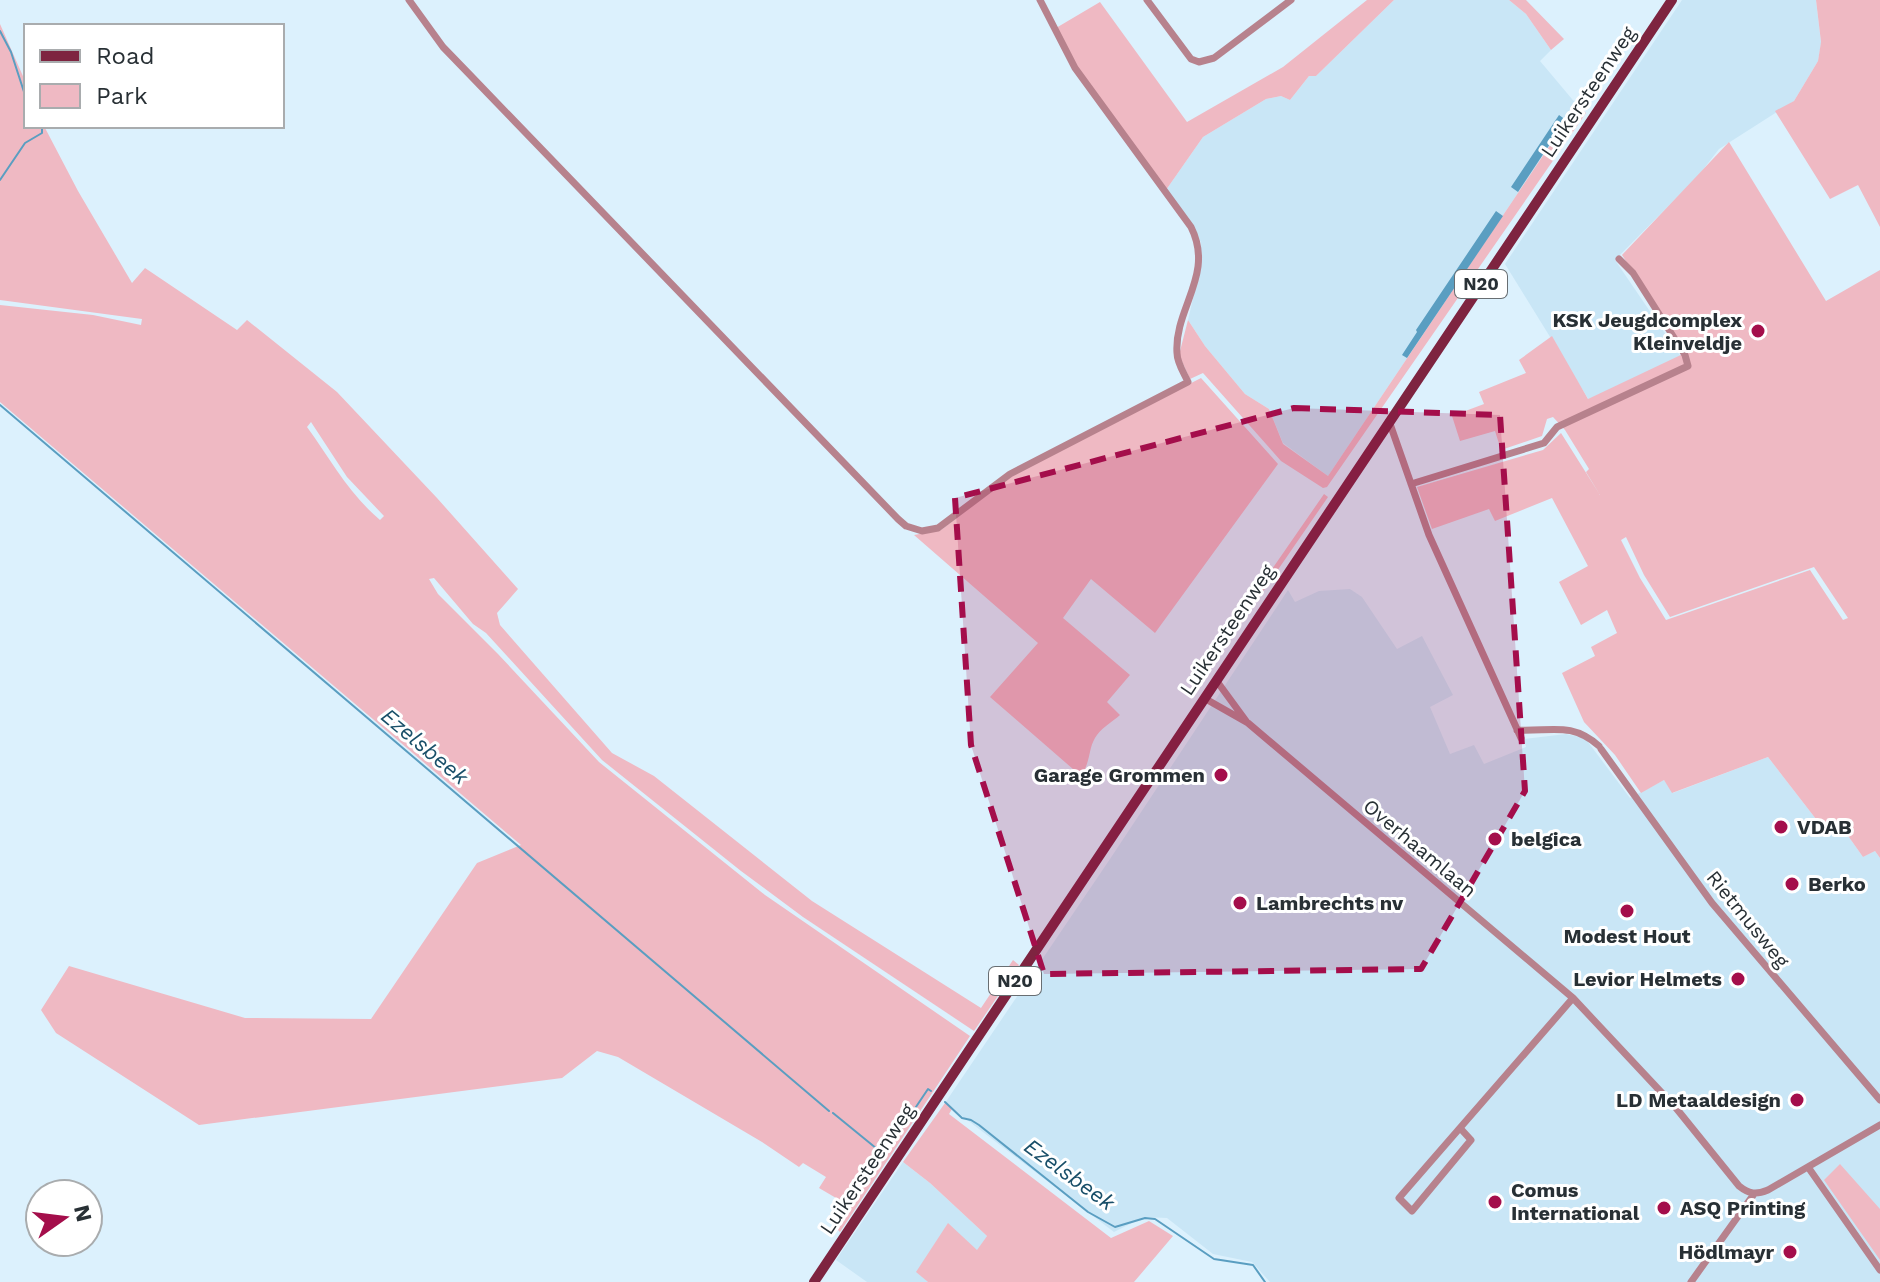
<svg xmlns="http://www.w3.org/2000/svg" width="1880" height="1282" viewBox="0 0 1880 1282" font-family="'Work Sans',sans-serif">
	<rect width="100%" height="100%" fill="#dcf1fd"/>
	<path fill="#c9e6f6" d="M1394 0H1509L1526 14 1551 50 1540 61 1577 105 1328 476 1283 443 1269 409 1245 394 1205 346 1188 320 1201 264V242L1193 228 1166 190 1203 137 1266 99 1281 96 1290 100 1309 76H1316Z
		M1682 0H1816L1821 43 1818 61 1794 101 1719 149 1698 176 1615 260 1681 357 1589 400 1505 264Z
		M1350 589 1362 597 1397 649 1422 636 1453 695 1430 707 1450 754 1474 745 1484 764 1526 747 1524 739 1566 734 1585 738 1630 798 1664 780 1673 793 1768 757 1826 832 1839 823 1863 857 1875 851 1880 858V1282H1270L1252 1262 1213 1254 1167 1218 1144 1217 1114 1232 945 1103 1110 859 1288 590 1295 602 1319 591Z
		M903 1162 930 1183 987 1236 977 1251 948 1224 917 1272 928 1282H867L836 1260Z"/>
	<path fill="#efb9c3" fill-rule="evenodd" d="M1367 0H1394L1316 76H1309L1290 100 1281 96 1266 99 1203 137 1166 190 1075 65 1056 28 1100 2 1187 122 1283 67Z
		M1509 0H1526L1564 39 1551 50 1526 14Z
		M1816 0H1880V227L1858 185 1830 199 1775 111 1794 101 1818 61 1821 42Z
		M0 24 26 83V126H44L78 191 132 283 145 268 237 330 247 320 337 392 437 498 518 589 497 613 500 625 612 753 654 776 812 901 981 1008 1013 960 1019 965 974 1031 803 917 741 871 602 760 486 633 473 624 434 578 429 579 438 594 498 654 599 762 765 895 970 1036 840 1232 835 1227 848 1205 819 1188 826 1177 803 1163 799 1167 762 1142 618 1057 597 1051 562 1078 199 1125 56 1033 41 1010 69 966 245 1018 371 1019 477 863 521 845 0 402V305L93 315 141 325 142 319 0 300ZM311 422 347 477 384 516 380 520C349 494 331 460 307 427Z
		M1577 105 1586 113 1327 487 1323 488 1281 461 1203 373 1190 379 1179 355 1188 320 1205 346 1245 394 1269 409 1283 444 1328 476Z
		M1729 142 1826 301 1880 270V858L1875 851 1863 857 1839 823 1826 832 1768 757 1672 793 1664 780 1641 793 1615 755 1584 722 1562 673 1595 656 1591 647 1617 633 1607 610 1581 625 1559 582 1588 566 1552 498 1495 521 1489 509 1432 529 1417 487 1543 450 1561 433 1600 495 1586 472 1589 469 1565 430 1553 417 1547 419 1542 436 1501 450 1495 431 1460 441 1452 416 1484 404 1479 392 1526 373 1519 360 1552 336 1588 399 1685 353 1622 255ZM1626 537 1644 575 1670 617 1814 567 1848 618 1843 620 1810 570 1666 620 1640 578 1621 540Z
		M1201 378 1278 464 1155 633 1091 579 1063 618 1130 675 1107 702 1120 715C1112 722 1100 729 1095 738 1088 750 1091 761 1081 776L990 697 1038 643 914 535 941 530 1012 475Z
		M1324 494 1328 497 1229 641 1225 637Z
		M945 1103 952 1109 949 1114 1111 1238 1149 1221 1173 1236 1134 1282H928L916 1272 948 1223 977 1250 987 1236 930 1183 903 1162Z
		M1840 1164 1880 1209V1260L1824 1180Z"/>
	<path fill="#5a9ec1" d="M1559 115 1566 120 1518 192 1511 187Z
		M1496 211 1503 216 1407 358 1402 355 1417 332 1416 330Z"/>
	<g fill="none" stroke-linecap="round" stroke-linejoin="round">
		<path stroke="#5a9ec1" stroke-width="2" d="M0 31 11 52 26 98
			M0 180 25 143 42 133V126
			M0 405 829 1111
			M945 1102 962 1118 971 1120 979 1125 1088 1212 1115 1227 1145 1218 1155 1219 1214 1259 1253 1265 1265 1282
			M833 1113 882 1153H885L928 1089 931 1091"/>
		<path stroke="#b7828d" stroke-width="7" d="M409 0 443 47 472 77 898 519 906 526 922 531 938 528 1010 474 1188 382C1184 373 1177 363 1177 353 1174 308 1215 275 1191 227L1075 68 1040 0
			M1147 0 1191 59 1199 62 1214 58 1291 0
			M1389 421 1429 535 1521 738
			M1411 484 1544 443 1557 427 1688 366 1685 355 1633 273 1619 259
			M1216 680 1246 721
			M1204 698 1248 723 1573 998 1676 1108 1739 1186C1749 1194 1756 1195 1768 1190L1880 1125
			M1517 730C1550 732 1571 721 1599 746
			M1601 749 1712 903 1880 1100
			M1460 1128 1471 1140 1412 1211 1399 1198 1573 998
			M1808 1167 1880 1270
			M1691 1282 1754 1194"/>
		<path stroke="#7e2440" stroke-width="10" d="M814 1282 1672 0"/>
	</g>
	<path fill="#a40e4b" fill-opacity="0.2" stroke="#a40e4b" stroke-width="6" stroke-dasharray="16 10" stroke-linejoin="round" d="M1294 408 1500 415 1525 791 1421 969 1044 974 971 745 955 498Z"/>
	<g fill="#a40e4b" stroke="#fff" stroke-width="3">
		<circle cx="1758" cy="331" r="8"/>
		<circle cx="1221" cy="775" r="8"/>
		<circle cx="1781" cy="827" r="8"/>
		<circle cx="1495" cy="839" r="8"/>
		<circle cx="1792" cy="884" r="8"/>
		<circle cx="1240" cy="903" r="8"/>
		<circle cx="1627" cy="911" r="8"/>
		<circle cx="1738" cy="979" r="8"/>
		<circle cx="1797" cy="1100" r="8"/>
		<circle cx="1495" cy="1202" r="8"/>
		<circle cx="1664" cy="1208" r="8"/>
		<circle cx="1790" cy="1252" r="8"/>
	</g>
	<g text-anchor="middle" stroke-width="6" stroke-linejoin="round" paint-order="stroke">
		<g fill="#fff" stroke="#686e72" stroke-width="2">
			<rect x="1455" y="270" width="52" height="28" rx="6"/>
			<rect x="989" y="967" width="52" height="28" rx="6"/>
		</g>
		<g font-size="18" font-weight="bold" fill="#283035">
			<text x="1481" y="290">N20</text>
			<text x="1015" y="987">N20</text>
		</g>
		<g font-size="20" fill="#283035" stroke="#fff">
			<text transform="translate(1588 92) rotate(-56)" y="7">Luikersteenweg</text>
			<text transform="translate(1227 630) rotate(-56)" y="7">Luikersteenweg</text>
			<text transform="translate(1420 848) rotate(40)" y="7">Overhaamlaan</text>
			<text transform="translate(1748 919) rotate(51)" y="7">Rietmusweg</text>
			<text transform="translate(867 1169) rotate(-56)" y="7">Luikersteenweg</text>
		</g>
		<g font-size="20" font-weight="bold" fill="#283035" stroke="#fff" text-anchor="start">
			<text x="1742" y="327" text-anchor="end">KSK Jeugdcomplex<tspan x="1742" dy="23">Kleinveldje</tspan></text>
			<text x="1205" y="782" text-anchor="end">Garage Grommen</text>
			<text x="1797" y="834">VDAB</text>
			<text x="1511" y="846">belgica</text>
			<text x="1808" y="891">Berko</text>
			<text x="1256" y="910">Lambrechts nv</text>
			<text x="1627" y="943" text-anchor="middle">Modest Hout</text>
			<text x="1722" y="986" text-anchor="end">Levior Helmets</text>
			<text x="1781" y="1107" text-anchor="end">LD Metaaldesign</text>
			<text x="1511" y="1197">Comus<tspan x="1511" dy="23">International</tspan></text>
			<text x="1680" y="1215">ASQ Printing</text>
			<text x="1774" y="1259" text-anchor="end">Hödlmayr</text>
		</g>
		<g font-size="22" font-style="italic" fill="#194f69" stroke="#fff">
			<text transform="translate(425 746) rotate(40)" y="8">Ezelsbeek</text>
			<text transform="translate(1070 1174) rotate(36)" y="8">Ezelsbeek</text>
		</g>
	</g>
	<rect x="24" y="24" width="260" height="104" fill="#ffffff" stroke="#a9acae" stroke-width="2"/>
	<rect x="40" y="50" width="40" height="12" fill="#7e2440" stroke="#a9acae" stroke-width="2"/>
	<text x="96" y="64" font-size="24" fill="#283035">Road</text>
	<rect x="40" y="84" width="40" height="24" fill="#efb9c3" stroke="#a9acae" stroke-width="2"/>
	<text x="96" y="104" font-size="24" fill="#283035">Park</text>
	<g transform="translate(64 1218) rotate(76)"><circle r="38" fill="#ffffff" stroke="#a9acae" stroke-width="2"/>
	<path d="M0-6L14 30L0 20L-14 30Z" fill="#a40e4b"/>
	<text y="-12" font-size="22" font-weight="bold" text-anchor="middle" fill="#283035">N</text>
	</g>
</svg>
